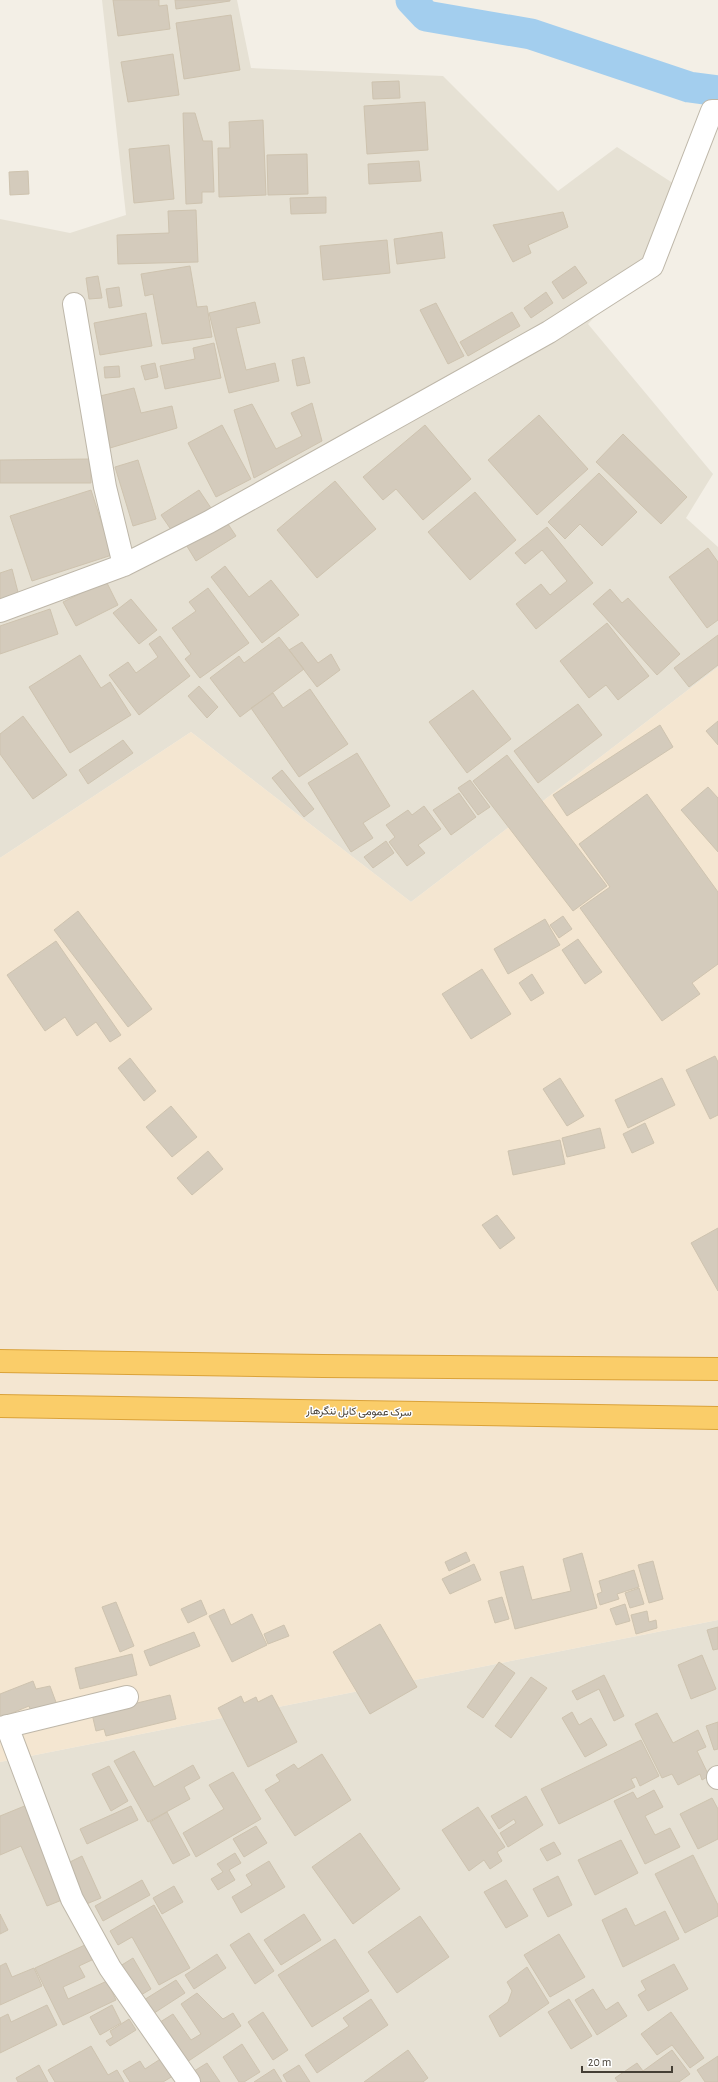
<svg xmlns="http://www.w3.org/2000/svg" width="718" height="2082" viewBox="0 0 718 2082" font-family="'Alegreya Sans',Vazirmatn,sans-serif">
	<rect width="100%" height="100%" fill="#f3efe6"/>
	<path fill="#e6e1d4" d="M102 0H237L251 68 443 76 558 191 617 147 682 189 642 266 588 324 713 474 686 518 718 547V667L411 902 191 732 0 858V219L70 233 126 215Z
		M718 1620V2082H0V1762Z"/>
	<path fill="#f4e6d1" d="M718 667V1620L0 1762V858L191 732 411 902Z"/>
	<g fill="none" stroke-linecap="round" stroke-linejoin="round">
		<path stroke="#a3ceee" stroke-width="31" d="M411 0 426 16 531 34 689 87 718 91"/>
	</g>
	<path fill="#d4cbbc" stroke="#cec3af" d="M113 0H159V6L167 5 170 29 118 36Z
		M175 0H230V1L176 9Z
		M231 15 240 70 184 79 176 23Z
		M173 54 179 95 128 102 121 62Z
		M399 81 400 98 373 99 372 82Z
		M425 102 428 150 367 154 364 106Z
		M183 113H195L203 141H212L214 192H202V203L186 204Z
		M263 120 266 195 219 197 218 148H230L229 122Z
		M169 145 174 199 134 203 129 149Z
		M307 154 308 194 268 195 267 155Z
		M419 161 421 181 369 184 368 164Z
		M28 171 29 194 10 195 9 172Z
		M326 197V213L291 214 290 198Z
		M196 210 198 262 118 264 117 235 169 233 168 211Z
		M563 212 568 227 528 245 531 253 513 262 493 225Z
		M442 232 445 258 397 264 394 239Z
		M387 240 390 273 323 280 320 246Z
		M190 266 197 307 207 306 212 337 162 344 153 294 145 296 141 274Z
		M575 266 587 283 563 299 552 282Z
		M98 276 102 298 89 299 86 278Z
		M119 287 122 306 109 308 106 289Z
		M546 292 553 303 531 318 524 308Z
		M255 302 260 323 236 328 246 370 275 363 279 381 229 393 209 313Z
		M436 303 464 356 448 364 420 310Z
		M512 312 520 326 468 356 460 342Z
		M146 313 152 346 100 355 94 323Z
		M214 343 221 378 165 389 160 366 195 359 193 348Z
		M304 357 310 383 297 386 292 360Z
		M155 363 158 377 145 380 141 366Z
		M119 366 120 377 105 378 104 367Z
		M134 388 141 413 172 406 177 428 110 448 100 396Z
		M312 403 322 441 254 478 234 410 252 404 276 449 302 436 291 413Z
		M539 415 588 469 537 515 488 460Z
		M222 425 251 479 216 497 188 443Z
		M425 425 471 479 423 520 396 489 383 500 363 477Z
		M623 434 687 497 661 524 596 462Z
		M91 459V483H0V460Z
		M138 460 156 519 133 526 115 467Z
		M599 473 637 512 602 546 580 524 565 539 548 522Z
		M335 481 376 529 317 578 277 530Z
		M91 490 112 555 32 581 10 516Z
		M199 490 211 508 174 534 161 515Z
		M475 492 516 540 470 580 428 532Z
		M224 518 236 536 196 561 185 543Z
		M547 527 593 583 536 629 516 604 541 584 550 595 567 581 542 550 525 564 515 553Z
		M708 548 718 562V620L707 628 669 577Z
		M225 566 249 597 271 580 299 615 262 643 211 577Z
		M12 569 20 600 0 605V573Z
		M106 581 118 605 76 626 63 602Z
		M208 588 249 643 200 678 185 659 191 654 172 628 196 611 189 602Z
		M610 589 622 603 628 598 680 654 657 675 593 604Z
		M131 599 157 630 139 644 113 613Z
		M50 609 58 634 0 654V626Z
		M607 623 649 676 618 700 606 685 589 698 560 661Z
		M718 635V665L689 687 674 668Z
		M160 636 190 676 139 715 109 675 128 662 136 673 158 657 149 644Z
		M279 637 304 669 240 717 210 678 239 656 244 663Z
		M302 642 318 663 331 654 340 670 317 687 289 650Z
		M80 655 101 688 110 682 131 715 70 753 29 687Z
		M199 686 218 707 207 718 188 696Z
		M310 689 348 744 299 777 251 708 273 693 283 708Z
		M473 690 511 739 467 773 429 722Z
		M578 704 602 735 538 783 514 751Z
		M23 716 67 775 33 799 0 754V734Z
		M718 721V745L706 731Z
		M660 725 673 747 567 816 553 795Z
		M123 740 133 753 88 784 79 770Z
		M357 753 390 806 363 823 373 838 351 852 308 783Z
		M507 755 607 886 573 911 473 781Z
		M282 770 314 809 304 817 272 778Z
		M470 780 490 807 478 815 458 788Z
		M708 787 718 798V852L681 810Z
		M459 793 476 817 451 835 433 810Z
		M647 794 718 892V964L692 983 700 994 662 1021 580 908 610 887 579 844Z
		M424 806 441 829 418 845 425 853 407 866 389 842 395 837 386 825 408 810 412 815Z
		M386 841 394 853 373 868 364 857Z
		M78 911 152 1009 128 1027 54 930Z
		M563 916 572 929 559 938 550 925Z
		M545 919 560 945 508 974 494 949Z
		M578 939 602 972 585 984 562 950Z
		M56 941 121 1035 110 1042 96 1022 77 1036 65 1017 45 1031 7 975Z
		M482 969 511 1014 471 1039 442 994Z
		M532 974 544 993 531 1001 519 983Z
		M715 1056 718 1062V1115L710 1119 686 1070Z
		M130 1058 156 1091 144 1101 118 1068Z
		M560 1078 584 1116 567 1126 543 1089Z
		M662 1078 675 1105 628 1128 615 1100Z
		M171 1106 197 1137 172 1157 146 1127Z
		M645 1123 654 1143 632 1153 623 1134Z
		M600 1128 605 1148 567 1157 562 1138Z
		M560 1140 565 1164 513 1175 508 1151Z
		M208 1151 223 1169 192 1195 177 1178Z
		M497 1215 515 1238 500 1249 482 1225Z
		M718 1228V1291L691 1243Z
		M466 1552 470 1561 449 1571 445 1562Z
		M582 1553 597 1608 515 1629 500 1572 523 1566 532 1600 571 1591 563 1559Z
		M653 1561 663 1599 649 1603 638 1565Z
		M474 1564 481 1580 450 1594 442 1579Z
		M634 1570 639 1587 617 1594 619 1599 600 1605 597 1594 602 1592 599 1581Z
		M639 1588 644 1604 630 1608 625 1593Z
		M502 1597 509 1619 495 1623 488 1601Z
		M201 1600 207 1614 188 1623 181 1609Z
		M116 1602 134 1646 120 1652 102 1607Z
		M625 1604 630 1621 616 1625 610 1609Z
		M224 1609 231 1625 252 1614 267 1645 232 1662 209 1616Z
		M647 1611 649 1622 656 1620 657 1628 636 1634 631 1615Z
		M380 1624 417 1687 370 1714 333 1652Z
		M284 1625 289 1636 268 1644 264 1634Z
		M718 1627V1649L713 1650 707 1630Z
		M194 1632 200 1646 150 1666 144 1651Z
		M132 1654 137 1675 80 1689 75 1668Z
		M702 1655 716 1689 691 1699 678 1665Z
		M499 1662 515 1673 483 1718 467 1707Z
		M604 1675 624 1716 614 1721 599 1689 577 1700 572 1691Z
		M531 1677 547 1688 511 1738 495 1726Z
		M33 1681 36 1689 50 1686 57 1705 32 1714 29 1706 0 1718V1694Z
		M170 1695 176 1719 106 1736 104 1729 96 1731 92 1714Z
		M272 1695 297 1742 248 1767 218 1708 241 1696 244 1703 256 1697 258 1702Z
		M572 1712 579 1725 591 1718 607 1745 585 1757 562 1718Z
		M657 1713 673 1743 698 1730 706 1747 697 1751 709 1776 702 1780 700 1774 678 1785 672 1774 662 1778 635 1724Z
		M718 1722V1749L714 1750 706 1726Z
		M641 1740 659 1776 640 1786 636 1777 631 1779 635 1787 559 1824 541 1789Z
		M134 1751 154 1787 193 1765 200 1778 184 1787 190 1799 148 1822 114 1761Z
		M322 1754 351 1800 295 1836 265 1790 280 1781 276 1775 294 1764 298 1769Z
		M109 1766 128 1801 111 1811 92 1774Z
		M233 1772 261 1819 196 1857 183 1833 224 1809 209 1785Z
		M654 1790 663 1807 645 1816 655 1835 670 1828 680 1847 645 1864 614 1801 633 1792 637 1799Z
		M526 1796 543 1825 508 1847 500 1833 516 1823 514 1819 499 1829 491 1816Z
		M712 1798 718 1809V1839L698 1849 680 1814Z
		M27 1805 67 1898 47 1906 21 1846 0 1855V1816Z
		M131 1806 138 1820 87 1844 80 1829Z
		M478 1807 505 1847 497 1852 502 1861 490 1869 484 1860 469 1871 442 1830Z
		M167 1812 190 1855 173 1864 150 1822Z
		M256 1826 267 1843 244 1857 233 1839Z
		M360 1833 400 1889 353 1924 312 1867Z
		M621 1840 638 1873 595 1895 578 1860Z
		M554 1842 561 1854 547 1861 540 1849Z
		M235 1853 241 1863 229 1870 235 1880 218 1890 211 1879 223 1872 217 1864Z
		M693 1855 718 1905V1916L685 1933 655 1874Z
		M82 1856 101 1898 84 1905 66 1864Z
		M269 1861 285 1887 241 1913 232 1897 252 1885 246 1875Z
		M558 1876 572 1905 548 1917 533 1889Z
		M142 1880 150 1895 103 1921 95 1906Z
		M506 1880 528 1916 506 1928 484 1892Z
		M174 1886 183 1902 162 1914 153 1898Z
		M154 1905 190 1968 159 1985 132 1937 118 1945 110 1931Z
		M626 1908 635 1926 665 1911 679 1939 623 1967 602 1920Z
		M0 1914 8 1930 0 1934Z
		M304 1914 321 1940 281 1965 264 1940Z
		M420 1916 449 1957 397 1993 368 1952Z
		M249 1933 274 1971 255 1984 230 1945Z
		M559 1934 585 1977 550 1997 524 1955Z
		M335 1939 369 1991 312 2027 278 1975Z
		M87 1944 94 1959 79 1966 85 1977 63 1987 68 1999 107 1981 116 2000 63 2025 35 1968Z
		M217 1954 226 1968 194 1989 185 1975Z
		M133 1958 151 1989 136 1998 117 1968Z
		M6 1963 12 1977 34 1968 42 1986 0 2005V1966Z
		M674 1964 688 1989 648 2011 638 1995 646 1990 641 1981Z
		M527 1967 549 2003 500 2037 489 2016 508 2002 512 1991 507 1982Z
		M176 1980 185 1993 148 2017 139 2003Z
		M593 1989 606 2010 618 2002 627 2016 597 2035 575 2000Z
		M197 1993 223 2019 233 2013 241 2026 184 2064 157 2024 173 2014 191 2040 201 2034 181 2004Z
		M371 1999 388 2025 317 2073 305 2055 349 2026 343 2018Z
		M569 1999 592 2036 571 2049 548 2012Z
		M47 2005 57 2025 0 2053V2018L8 2014 11 2022Z
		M112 2005 121 2023 100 2035 90 2017Z
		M263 2012 288 2050 273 2060 248 2022Z
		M671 2012 704 2058 690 2068 672 2045 657 2055 641 2034Z
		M129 2019 136 2030 110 2046 106 2041 113 2037 110 2031Z
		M242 2044 260 2072 244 2082H239L223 2057Z
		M91 2046 108 2075 117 2070 124 2082H55L48 2070Z
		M408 2050 428 2078 423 2082H364Z
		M672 2050 690 2074 679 2082H618L615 2078 637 2063 643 2071Z
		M718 2056V2082H705L697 2070Z
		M162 2058 173 2076 163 2082H130L123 2071 140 2061 145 2069Z
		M207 2063 220 2082H197L191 2073Z
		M39 2065 48 2082H18L16 2078Z
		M299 2065 310 2082H287L283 2075Z
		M274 2069 282 2082H254Z"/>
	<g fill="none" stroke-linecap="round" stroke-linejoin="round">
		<defs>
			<path id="street" d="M74 304 105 487 124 565
				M0 611 124 565 209 522 549 332 652 266 712 111H718
				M7 1726 72 1899 110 1968 189 2082
				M0 1728 127 1697
				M718 1777V1778"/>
			<path id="highway" d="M0 1361 323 1366 718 1369
				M0 1406 718 1418"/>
		</defs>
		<use href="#street" stroke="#beb7a9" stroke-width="24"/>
		<use href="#highway" stroke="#daa239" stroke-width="24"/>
		<use href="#street" stroke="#fff" stroke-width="22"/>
		<use href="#highway" stroke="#facd69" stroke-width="22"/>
	</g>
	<g text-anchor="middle" stroke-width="3" stroke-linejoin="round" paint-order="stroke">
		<g font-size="11" fill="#453f35" stroke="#fff">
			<text transform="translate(359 1411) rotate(1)" y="4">سرک عمومی کابل ننگرهار</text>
		</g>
	</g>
	<path d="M582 2066v6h90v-6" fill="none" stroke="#453f35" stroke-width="2"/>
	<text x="588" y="2066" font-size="12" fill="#453f35" stroke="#ffffff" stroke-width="3" paint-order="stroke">20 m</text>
</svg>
